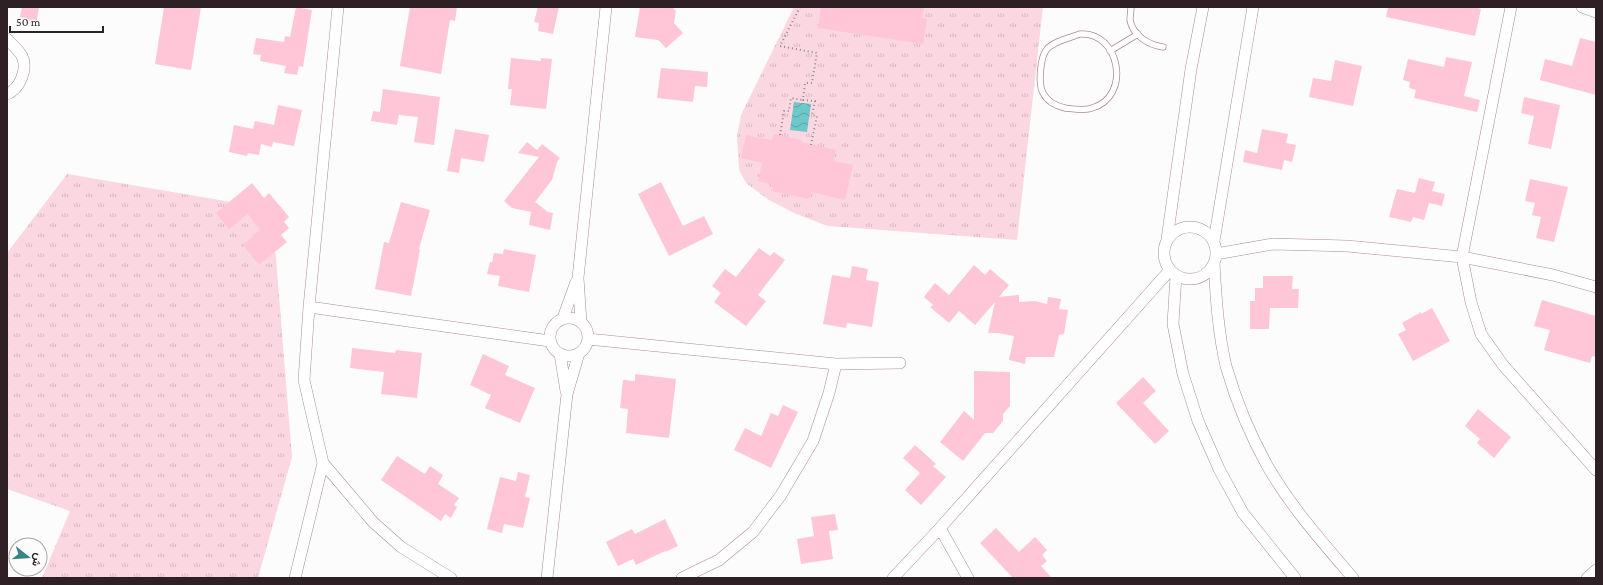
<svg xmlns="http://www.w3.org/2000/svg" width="1603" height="585" viewBox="0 0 1603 585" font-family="'Crimson Pro',Vazirmatn,serif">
	<defs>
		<pattern id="grass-tufts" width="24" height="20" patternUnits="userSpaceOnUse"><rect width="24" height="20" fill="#fbd7e2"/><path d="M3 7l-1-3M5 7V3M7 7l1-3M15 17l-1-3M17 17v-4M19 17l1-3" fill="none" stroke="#d7b8c2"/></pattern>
		<pattern id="water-waves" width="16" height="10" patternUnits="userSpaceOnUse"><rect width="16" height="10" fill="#6ec7c9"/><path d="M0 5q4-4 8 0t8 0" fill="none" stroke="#5ba1a3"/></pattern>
	</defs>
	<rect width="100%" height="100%" fill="#fcfcfc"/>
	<path fill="url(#grass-tufts)" d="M794 7H1043L1017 240 828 226 796 214 769 200 746 183 739 170 737 136 741 115Z
		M67 174 272 209 292 457 258 578H42L70 511 7 489V253Z"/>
	<path fill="url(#water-waves)" d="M794 102 811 104 807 132 790 130Z"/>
	<path fill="#ffc6d8" d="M22 7H39L36 25 19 21Z
		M164 7H201L191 70 155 64Z
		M296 7 312 10 303 67 299 66 297 75 284 73 286 66 260 61 261 55 253 54 256 38 284 42 285 36 290 37Z
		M410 7H457L455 21 450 20 441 74 400 66Z
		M538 7H559L553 34 538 31 539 23 534 22Z
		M640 7H672L676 11 674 23 683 33 666 48 658 40 635 37Z
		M821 7H924L922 18 927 19 923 44 818 28Z
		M1388 7H1474L1481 9 1475 36 1386 17Z
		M1580 38 1596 42V95L1540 80 1545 59 1572 66Z
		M1446 57 1472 62 1464 96 1480 100 1477 112 1414 98 1416 90 1409 88 1410 82 1403 80 1408 59 1444 67Z
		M511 58 541 61V58L552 59 546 109 510 105 512 89H508Z
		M1335 60 1362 66 1353 106 1309 97 1313 78 1331 81Z
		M661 68 708 72 707 87 695 86 693 102 657 98Z
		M383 89 440 97 434 145 414 142 418 117 399 115 397 125 371 121 373 111 380 112Z
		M1524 97 1560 105 1551 149 1528 144 1534 116 1521 113Z
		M278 105 302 110 294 146 273 142 272 147 261 144 259 155 248 153 247 156 229 152 234 125 253 129 255 121 274 125Z
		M455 129 489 135 484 162 461 158 459 173 447 171Z
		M1262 129 1288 134 1286 143 1296 145 1292 162 1284 160 1282 170 1243 162 1245 150 1257 153Z
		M774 134 802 140 801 142 836 150 833 161 853 165 845 200 811 192 809 199 771 191 773 185 758 181 762 163 741 158 746 135 772 140Z
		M527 142 537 150 542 144 560 158 557 162 552 180 535 202 548 212 553 213 550 230 529 225 531 212 512 208 504 201 539 157 518 153Z
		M1419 178 1435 182 1432 191 1445 194 1442 206 1429 203 1424 220 1413 217 1411 222 1389 217 1397 189 1415 193Z
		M1530 179 1568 187 1554 242 1536 238 1541 217 1532 215 1535 203 1525 201Z
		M661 182 683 226 704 216 713 234 669 256 638 194Z
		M252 183 264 198 269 193 289 217 284 222 289 228 281 235 287 242 259 265 243 245 260 230 248 214 229 229 216 213Z
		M401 202 430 210 419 249 420 250 411 296 375 289 384 242 389 243Z
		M759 248 770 256 774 252 785 260 758 295 766 301 746 326 714 302 721 293 712 286 725 269 736 277Z
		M504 249 536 255 529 292 498 286 500 276 487 274 490 262H492L494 253 503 254Z
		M974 265 985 275 990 269 1009 285 999 297 1019 295V302L1035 301 1047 304 1048 297 1061 299 1059 309 1068 310 1064 334 1059 335 1054 357H1026L1025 364 1009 360 1014 336 998 333H988L995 302 975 325 959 311 949 323 930 307 933 305 924 297 935 283 949 295Z
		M852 266 868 269 866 280 879 282 872 327 847 323 846 328 823 324 832 275 850 278Z
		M1263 276H1293L1292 289H1299L1298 308H1270L1269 329H1250V301H1255V288H1263Z
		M1542 300 1596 316V357L1592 356 1590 363 1544 350 1550 330 1534 326Z
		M1432 308 1450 341 1413 361 1398 334 1406 330 1402 323 1421 312V314Z
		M352 348 395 353 396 350 422 353 417 398 381 394 384 372 350 368Z
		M483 354 509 366 505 375 535 388 520 423 485 408 491 395 470 385Z
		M974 371 1010 372V406L1003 414V421L993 433H985L963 461 940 442 964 411 974 420Z
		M635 374 676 379 669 438 626 433 628 409 620 408 623 380 635 381Z
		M1143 377 1156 391 1143 403 1169 431 1155 444 1116 403Z
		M783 405 798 412 771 468 734 450 745 428 761 436 771 413 778 416Z
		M1478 409 1511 437 1494 458 1477 443 1480 439 1465 426Z
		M915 445 936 464 933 466 946 477 921 505 905 490 920 473 903 458Z
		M397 456 425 474 430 466 443 475 438 484 459 498 454 505 457 507 451 518 445 514 441 521 381 480Z
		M518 472 530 475 525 497 530 498 523 528 504 524 502 533 487 529 500 477 516 481Z
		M835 514 838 530 829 531 833 559 801 564 797 539 814 536 811 517Z
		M665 519 678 546 665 552V551L636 565 633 559 618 566 606 542 632 529 635 534Z
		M996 528 1019 552 1035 537 1047 550 1042 555 1047 561 1041 566 1052 578H1013L980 543Z"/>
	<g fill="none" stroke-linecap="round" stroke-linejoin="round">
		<defs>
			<path id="lane" d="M1131 7C1131 11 1130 16 1130 20 1133 36 1149 45 1163 47
				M1080 34C1120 31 1132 97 1092 108 1084 111 1073 109 1065 108 1056 106 1047 101 1043 93 1038 84 1040 57 1047 49 1054 41 1070 38 1080 34Z
				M1110 51 1138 34"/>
			<path id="street" d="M338 7 309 307 304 380 323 463 373 522 401 547 451 578
				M1511 7 1462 257 1471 302 1481 334 1503 365 1596 470
				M1582 7 1596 12
				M7 39C11 44 19 50 22 56 28 69 20 89 7 94
				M1164 253a26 26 0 1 1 52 0a26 26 0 1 1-52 0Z
				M1167 239 1191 69 1203 7
				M1214 241 1253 7
				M1216 254 1273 244 1347 246 1462 257 1553 275 1596 287
				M1214 263C1216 297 1218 332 1226 366 1236 401 1250 435 1268 467 1291 507 1323 543 1353 578
				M1176 275 1173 324 1183 374 1198 421 1219 469 1243 513 1295 578
				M309 307 550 341
				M563 318 576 282
				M550 337a19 19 0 1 1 38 0a19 19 0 1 1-38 0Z
				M581 322 578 278 606 7
				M588 339 836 364 900 363
				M560 354 566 391
				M940 528 968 578
				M295 578 323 463
				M547 578 567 394 579 353
				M682 578 719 560 753 532 781 495 813 441 829 393 836 364
				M893 578 940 528 1170 270
				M1587 578 1596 570"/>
		</defs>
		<use href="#lane" stroke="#ad8a95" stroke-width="7"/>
		<use href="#street" stroke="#ad8a95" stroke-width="12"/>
		<path stroke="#90888b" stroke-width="2" stroke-dasharray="1 3" stroke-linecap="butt" d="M800 7 780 46 817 53 812 83H805L803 100 815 101 812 115 817 116 811 145
			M780 135 784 111H789L791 98 803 100"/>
		<use href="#lane" stroke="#fff" stroke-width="5.5"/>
		<use href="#street" stroke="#fff" stroke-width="11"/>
	</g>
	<rect width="1603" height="585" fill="none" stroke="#2e2025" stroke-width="16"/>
	<g transform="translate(28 557) rotate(107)"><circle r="19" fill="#fcfcfc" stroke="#aaa4a6"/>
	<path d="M0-3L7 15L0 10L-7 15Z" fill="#3a8385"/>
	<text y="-6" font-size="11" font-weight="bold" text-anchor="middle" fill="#2e2025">ش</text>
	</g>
	<path d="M10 26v6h93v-6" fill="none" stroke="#2e2025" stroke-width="2"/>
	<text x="16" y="26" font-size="12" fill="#2e2025" stroke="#fcfcfc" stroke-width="3" paint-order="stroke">50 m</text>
</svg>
